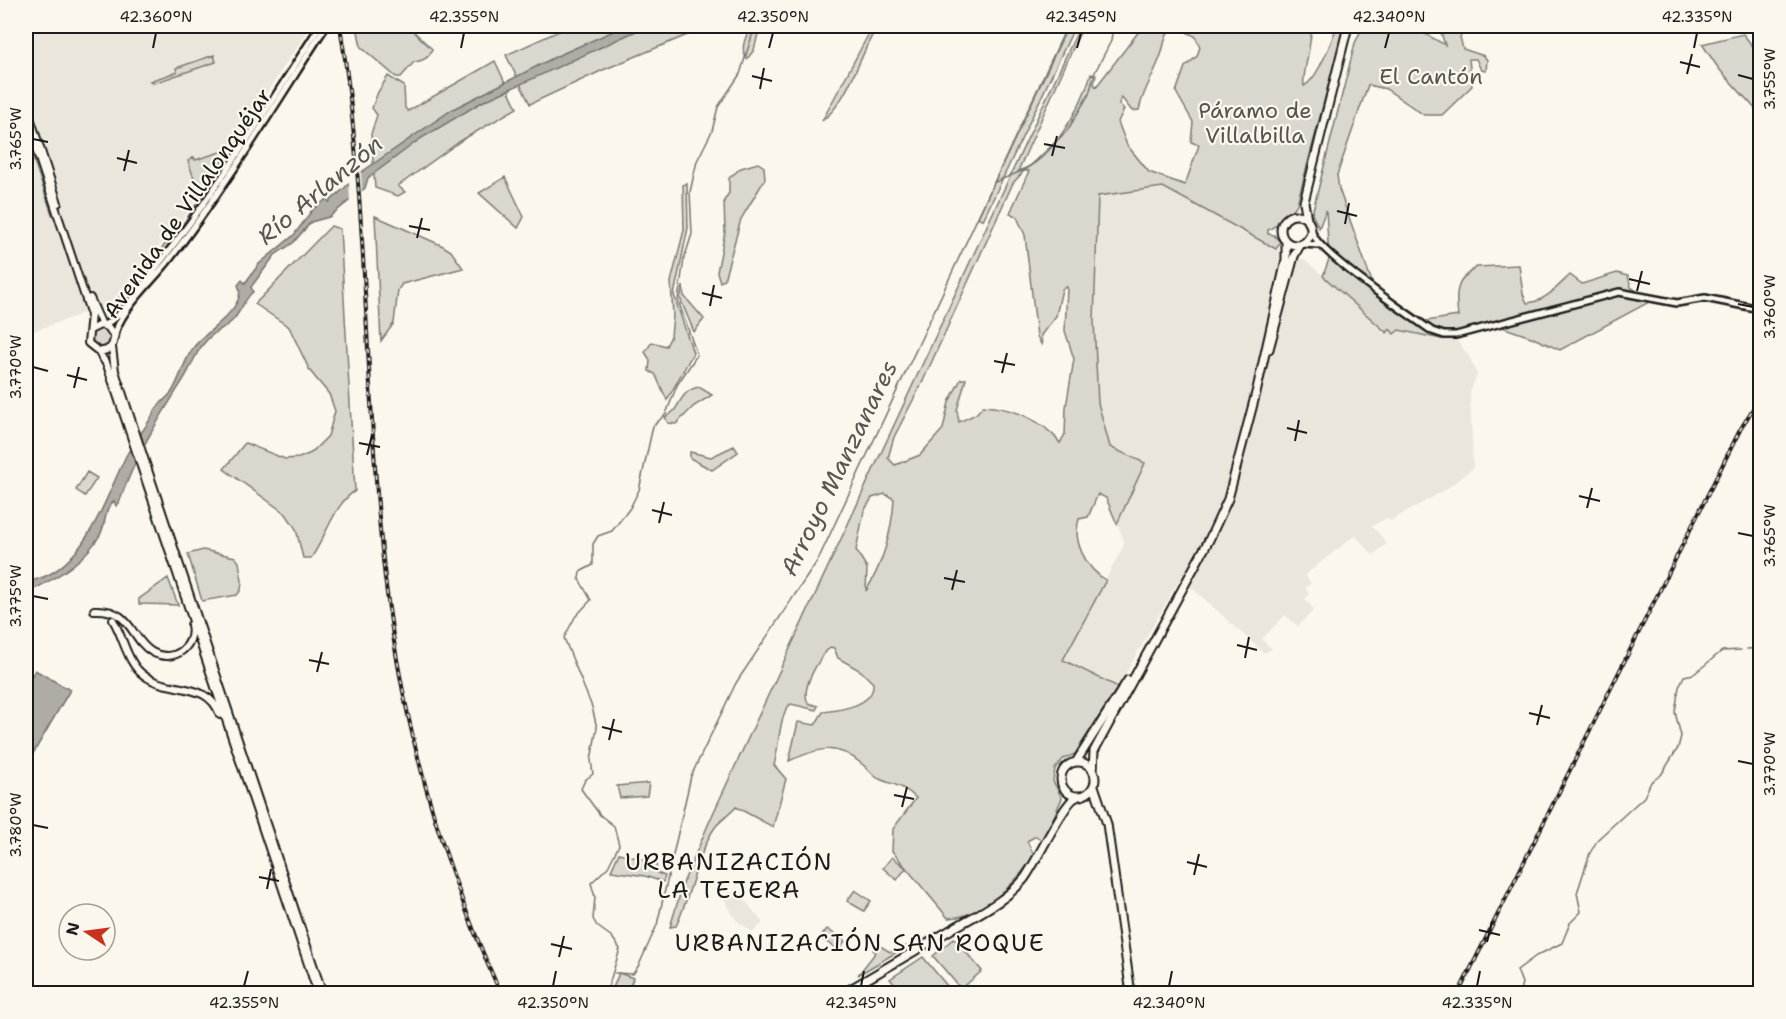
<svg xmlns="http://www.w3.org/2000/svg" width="1786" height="1019" viewBox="0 0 1786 1019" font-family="'Shantell Sans',sans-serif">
	<rect width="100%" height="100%" fill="#fbf7ec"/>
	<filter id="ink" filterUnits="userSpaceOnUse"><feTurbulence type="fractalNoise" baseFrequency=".0167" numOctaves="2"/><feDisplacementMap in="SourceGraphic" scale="12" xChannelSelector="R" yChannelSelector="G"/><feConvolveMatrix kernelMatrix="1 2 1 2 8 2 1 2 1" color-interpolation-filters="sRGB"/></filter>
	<g filter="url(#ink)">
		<path fill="#eae6dc" d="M26 26H311L182 220 109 304 26 334Z
			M1163 187 1276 249 1305 260 1387 332 1390 329 1398 330 1441 339 1454 337 1469 356 1477 375 1470 392 1473 468 1445 490 1390 521 1387 518 1372 526 1387 543 1373 555 1355 535 1305 575 1311 583 1305 588 1309 594 1305 599 1314 610 1298 626 1285 615 1262 639 1272 649 1264 653 1193 589 1178 582 1118 687 1063 660 1125 543 1117 524 1145 463 1110 447 1098 403 1094 321 1098 195Z
			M736 889 763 923 753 932 736 920 724 899Z"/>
		<path fill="#dad7ce" stroke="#7b7a75" stroke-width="1.5" fill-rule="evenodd" d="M357 26H408L432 49C430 57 423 61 414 62L401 77H396L361 47Z
			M570 26H709L603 70 530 104 506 55Z
			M750 26H760L754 50 747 59C739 48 746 38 750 26Z
			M873 26H877C860 55 849 100 822 121Z
			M1068 26H1075L983 220 978 217Z
			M1080 26H1083L1018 171C1052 162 1082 105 1091 74L1096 75 1094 84 1096 87 1143 26H1175C1164 34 1165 43 1161 55 1154 75 1143 90 1139 110L1132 111 1121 97 1119 104 1124 109 1118 122 1127 145 1149 172 1185 185 1199 145 1191 142 1193 122 1176 92 1185 67 1197 56 1200 47 1195 36 1188 33 1186 27 1178 26H1311C1313 41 1301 79 1304 86 1318 79 1332 40 1337 26H1344L1297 204C1293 211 1274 228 1268 230V234L1274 235 1280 242 1276 249 1163 187 1098 196 1094 321 1098 403 1110 447 1145 463 1117 524 1106 498 1098 494 1088 517 1079 519C1072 541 1086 569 1106 580L1063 660 1118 687 1075 754 1063 759 1055 769 1053 781 1062 798 1043 842 1036 836 1027 841 1034 855C1017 883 983 917 948 918L892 851 893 829 916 798C901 783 892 786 876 777 871 773 867 768 862 764 836 742 818 748 789 761L798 722 815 725 823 712C839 710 875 706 873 683L861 671 838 658 834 648 830 647C819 659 800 688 808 703L818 706 816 710 791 704C779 711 779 750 774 765L786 779 773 827 736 807C730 814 721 820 716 826 698 850 690 898 676 926L670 927 684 881 711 818ZM1024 171H1029L1010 213 1017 217 1025 235 1037 336 1042 346 1041 335 1056 316 1062 289 1067 287 1065 331 1074 359 1066 407 1065 434 1060 443C1043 419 1009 407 983 406L976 414 959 422 957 410 966 379H961L949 402 943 429 920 455 895 465 888 458 894 437 923 381 1013 183ZM885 494 894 499C892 532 883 563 866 591L867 568 856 550 864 511 872 498Z
			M1363 26H1411L1445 45 1439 26H1468L1460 37 1463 49 1484 56 1487 60 1486 71 1481 70 1476 59H1469L1472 86 1442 115H1424L1386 89 1368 85 1337 175 1339 189 1373 285 1426 321 1458 316C1455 293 1455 280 1477 267L1519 265 1523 294 1527 303C1545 302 1558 286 1570 275L1582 284 1617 273 1628 276 1631 287 1651 301 1560 350 1531 337 1496 325 1441 339 1399 330 1394 334 1390 329 1387 333 1323 276 1329 259 1326 210 1319 228 1312 214 1355 43Z
			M1743 34 1760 55V114L1719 69 1702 44Z
			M214 55 216 62 154 83 150 81 177 72 176 68Z
			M495 61 517 108 462 140 398 186 405 192 398 196 375 188 371 134 377 115 372 108 378 92 388 76 404 86 405 108 408 111Z
			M261 106 264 111 210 190 207 189Z
			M26 127 53 210 52 214 26 138Z
			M230 149 205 187 195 181 188 161 194 157 195 160Z
			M758 163 764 167 765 179 741 219 724 280 720 282 717 272 725 232 724 201 729 193V178L741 168Z
			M505 177 524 217 518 228 479 193Z
			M687 183 688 228 674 295 693 353 667 400 655 374 649 371 650 360 645 352 652 342 666 346 671 336 673 316 671 282 684 230 683 185Z
			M204 192 207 197 161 259 123 301 119 297 183 224Z
			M375 216 443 246 451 251 463 268 402 284 398 290 394 323 381 341Z
			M331 226 340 229 355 491C334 504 326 537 311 558H303L296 529 286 514 224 469 245 443 285 459 299 458 311 453 328 436 335 411 329 394 310 371 289 327 255 304Z
			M683 286 684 296 704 319 694 332 680 298Z
			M91 338a10 10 0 1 1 20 0a10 10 0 1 1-20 0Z
			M699 387 712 395 694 406 676 424 668 423 665 417C681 412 677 391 699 387Z
			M734 446 738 452 712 470 690 458V452L711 457Z
			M87 472 97 478 85 496 76 490Z
			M203 550 235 557 239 562 242 581 241 590 237 595 202 601 188 554Z
			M168 578 178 605 139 604V599Z
			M649 783 647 796 620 798 617 786Z
			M619 853 656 863 657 873 665 876 663 882 645 876 611 871Z
			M892 857 906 868 897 880 883 868Z
			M855 890 871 901 864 911 847 901Z
			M827 929 845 941 839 950 820 938Z
			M954 938 982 971 961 989 933 956Z
			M877 944 890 952 907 946 858 975 876 952 873 950Z
			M923 957 953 993H902L890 979Z
			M619 973 633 978 628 993H611Z"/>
		<path fill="#afaca5" stroke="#74726e" stroke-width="1.5" d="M625 26H647L482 102 420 139 368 178 365 188 329 217 311 222 293 243 275 255 251 287 253 292C243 300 241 313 231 322 223 329 213 332 206 341 196 351 192 365 185 377 158 420 136 454 119 503L116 506 114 501C104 509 106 524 100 535 84 563 52 581 26 593V585L29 581C83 573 105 499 126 456 134 441 146 428 153 414 157 405 165 400 171 393 180 380 183 362 193 348 204 332 249 307 238 285L242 280 245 283 259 264 294 235 313 209 327 199 329 202 363 171 453 109 557 56Z
			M35 670 70 690 27 764 26 685Z"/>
		<path fill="#fbf7ec" d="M361 169 362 194 350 203 349 180Z"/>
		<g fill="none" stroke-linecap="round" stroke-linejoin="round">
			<path stroke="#74726e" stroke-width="1.5" d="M995 182 1027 169 1067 131 1089 94 1095 72 1111 41 1113 26
				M1747 649 1760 648
				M615 973 633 974 639 965 657 925 691 776 736 683 818 560 1067 26
				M606 994 620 949 612 937 597 926 593 919 595 897 591 883 608 867 619 845 614 826 600 815 581 789 585 780 593 774 591 760 597 728 592 707 564 638 575 617 591 600 579 579 580 572 593 565V544L598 536 612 531 630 508 639 490 653 426 666 414 677 385 697 355 678 300 684 259 692 234 690 192 697 161 712 131 718 107 740 74 755 26
				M1519 994 1522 983 1517 970 1536 956 1562 943 1570 923 1581 912 1577 893 1590 853 1598 839 1644 797 1651 782 1661 775 1678 748 1681 736 1675 712 1679 687 1684 676 1694 674 1722 651 1741 650"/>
			<defs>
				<path id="tertiary" d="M1312 232C1317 252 1409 315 1432 331L1444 335H1456L1619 292 1677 303 1705 298 1760 309
					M1302 244 1318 245
					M104 325C123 316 137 291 150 275 214 196 265 111 320 26
					M115 337C116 314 154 280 169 260 227 185 275 105 326 26"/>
				<path id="secondary" d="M26 105 58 203
					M26 119 91 315 88 343 98 351C108 352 114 347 114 336L108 327 100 325 90 330
					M90 298 102 325
					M112 347 115 371 323 994
					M98 351 107 365 318 994
					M94 610C132 608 130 639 152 652 173 664 196 647 191 625
					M113 620C124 638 127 664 145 676 170 694 208 680 220 715"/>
				<path id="trunk" d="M1281 230a15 15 0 1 1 30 0a15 15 0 1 1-30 0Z
					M1307 219 1304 202 1348 26
					M1269 349 1294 256 1300 245
					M1061 779a17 17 0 1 1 34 0a17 17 0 1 1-34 0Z
					M1076 762 1128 680
					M1093 771 1094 751 1209 540 1228 499 1257 389 1286 260V242
					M1094 786 1107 824 1131 994
					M842 994C879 972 916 950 952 929 976 915 1006 901 1024 879 1036 864 1065 799 1077 797"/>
			</defs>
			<use href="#tertiary" stroke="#1c1c1c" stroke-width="10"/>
			<use href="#secondary" stroke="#1c1c1c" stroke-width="10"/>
			<use href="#trunk" stroke="#1c1c1c" stroke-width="11"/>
			<use href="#tertiary" stroke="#fbf7ec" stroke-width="5"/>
			<use href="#secondary" stroke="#fbf7ec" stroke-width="6"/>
			<use href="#trunk" stroke="#fbf7ec" stroke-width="7"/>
			<defs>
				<path id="rail" d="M340 26C368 199 364 375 382 550 397 702 437 854 501 994
					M1458 994 1740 430 1760 397"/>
			</defs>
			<use href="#rail" stroke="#1c1c1c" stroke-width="4"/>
			<use href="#rail" stroke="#fbf7ec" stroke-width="1.5" stroke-dasharray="4.5" stroke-linecap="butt"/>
		</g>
	</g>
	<path fill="none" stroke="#1c1c1c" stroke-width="2" d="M153 48 156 33M461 48 464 33M769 48 773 33M1077 48 1081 33M1385 48 1389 33M1694 48 1697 33M1680 62 1700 67M1687 74 1692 54M1738 75 1753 79M752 76 772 81M760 89 764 68M33 139 48 142M1044 144 1065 148M1052 156 1057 136M117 158 137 163M124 171 129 150M1337 211 1357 216M1345 224 1349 203M409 226 430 230M417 238 422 218M1629 279 1650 284M1637 291 1642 271M702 293 722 298M1738 304 1753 307M710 306 714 285M994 361 1015 365M33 367 48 371M1002 373 1007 353M67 375 87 380M74 388 79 367M1287 428 1307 433M1295 441 1299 420M359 443 380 447M367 455 372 435M1579 496 1600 501M1587 508 1592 488M652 510 672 515M659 523 664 502M1738 533 1753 536M944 578 965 582M952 590 957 570M33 596 48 599M1237 645 1257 650M1245 658 1249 637M309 660 329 664M317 672 322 652M1529 713 1550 718M1537 725 1542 705M602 727 622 732M609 740 614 719M1738 761 1753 764M894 795 914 799M902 807 907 787M33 825 48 828M1187 862 1207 867M1194 875 1199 854M259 877 279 881M267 889 271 869M1479 930 1500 935M1487 942 1492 922M551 944 572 949M559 957 564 936M244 986 248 971M553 986 556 971M861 986 864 971M1169 986 1172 971M1477 986 1480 971"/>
	<g text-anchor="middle" stroke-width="4.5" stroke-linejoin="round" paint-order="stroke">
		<g font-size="22" fill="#555451" stroke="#fbf7ec">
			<text x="1431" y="84">El Cantón</text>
			<text x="1255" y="118">Páramo de<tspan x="1255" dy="25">Villalbilla</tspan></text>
		</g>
		<g font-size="22" fill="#1c1c1c" stroke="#fbf7ec">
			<text transform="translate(187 203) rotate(-55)" y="8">Avenida de Villalonquéjar</text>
		</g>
		<g font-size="24" font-style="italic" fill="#575653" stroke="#fbf7ec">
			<text transform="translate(320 190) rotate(-40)" y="8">Río Arlanzón</text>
			<text transform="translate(839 468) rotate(-64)" y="8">Arroyo Manzanares</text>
		</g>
		<g font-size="24" letter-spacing="1.5" fill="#1c1c1c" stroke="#fbf7ec">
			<text x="729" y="870">URBANIZACIÓN<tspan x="729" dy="28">LA TEJERA</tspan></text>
			<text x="860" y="951">URBANIZACIÓN SAN ROQUE</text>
		</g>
	</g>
	<rect width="1786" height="1019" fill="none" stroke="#fbf7ec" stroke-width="66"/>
	<g transform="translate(87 932) rotate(283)"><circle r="28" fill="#fbf7ec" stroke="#a29f99" stroke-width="1.5"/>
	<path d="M0-4.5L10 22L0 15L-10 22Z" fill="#c8321e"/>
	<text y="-9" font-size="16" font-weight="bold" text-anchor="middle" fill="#1c1c1c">N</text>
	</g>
	<rect x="33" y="33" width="1720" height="953" fill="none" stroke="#1c1c1c" stroke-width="2"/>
	<g font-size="15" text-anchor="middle" fill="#1c1c1c">
		<text x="156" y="22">42.360°N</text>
		<text x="464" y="22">42.355°N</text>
		<text x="773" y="22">42.350°N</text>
		<text x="1081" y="22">42.345°N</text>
		<text x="1389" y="22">42.340°N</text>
		<text x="1697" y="22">42.335°N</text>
		<text transform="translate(1770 79) rotate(-90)" y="5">3.755°W</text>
		<text transform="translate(16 139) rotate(-90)" y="5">3.765°W</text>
		<text transform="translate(1770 307) rotate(-90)" y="5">3.760°W</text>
		<text transform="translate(16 367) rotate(-90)" y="5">3.770°W</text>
		<text transform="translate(1770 536) rotate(-90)" y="5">3.765°W</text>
		<text transform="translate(16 596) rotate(-90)" y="5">3.775°W</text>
		<text transform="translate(1770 764) rotate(-90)" y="5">3.770°W</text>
		<text transform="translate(16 825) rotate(-90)" y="5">3.780°W</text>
		<text x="244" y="1008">42.355°N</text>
		<text x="553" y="1008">42.350°N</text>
		<text x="861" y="1008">42.345°N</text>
		<text x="1169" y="1008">42.340°N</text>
		<text x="1477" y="1008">42.335°N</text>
	</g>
</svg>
